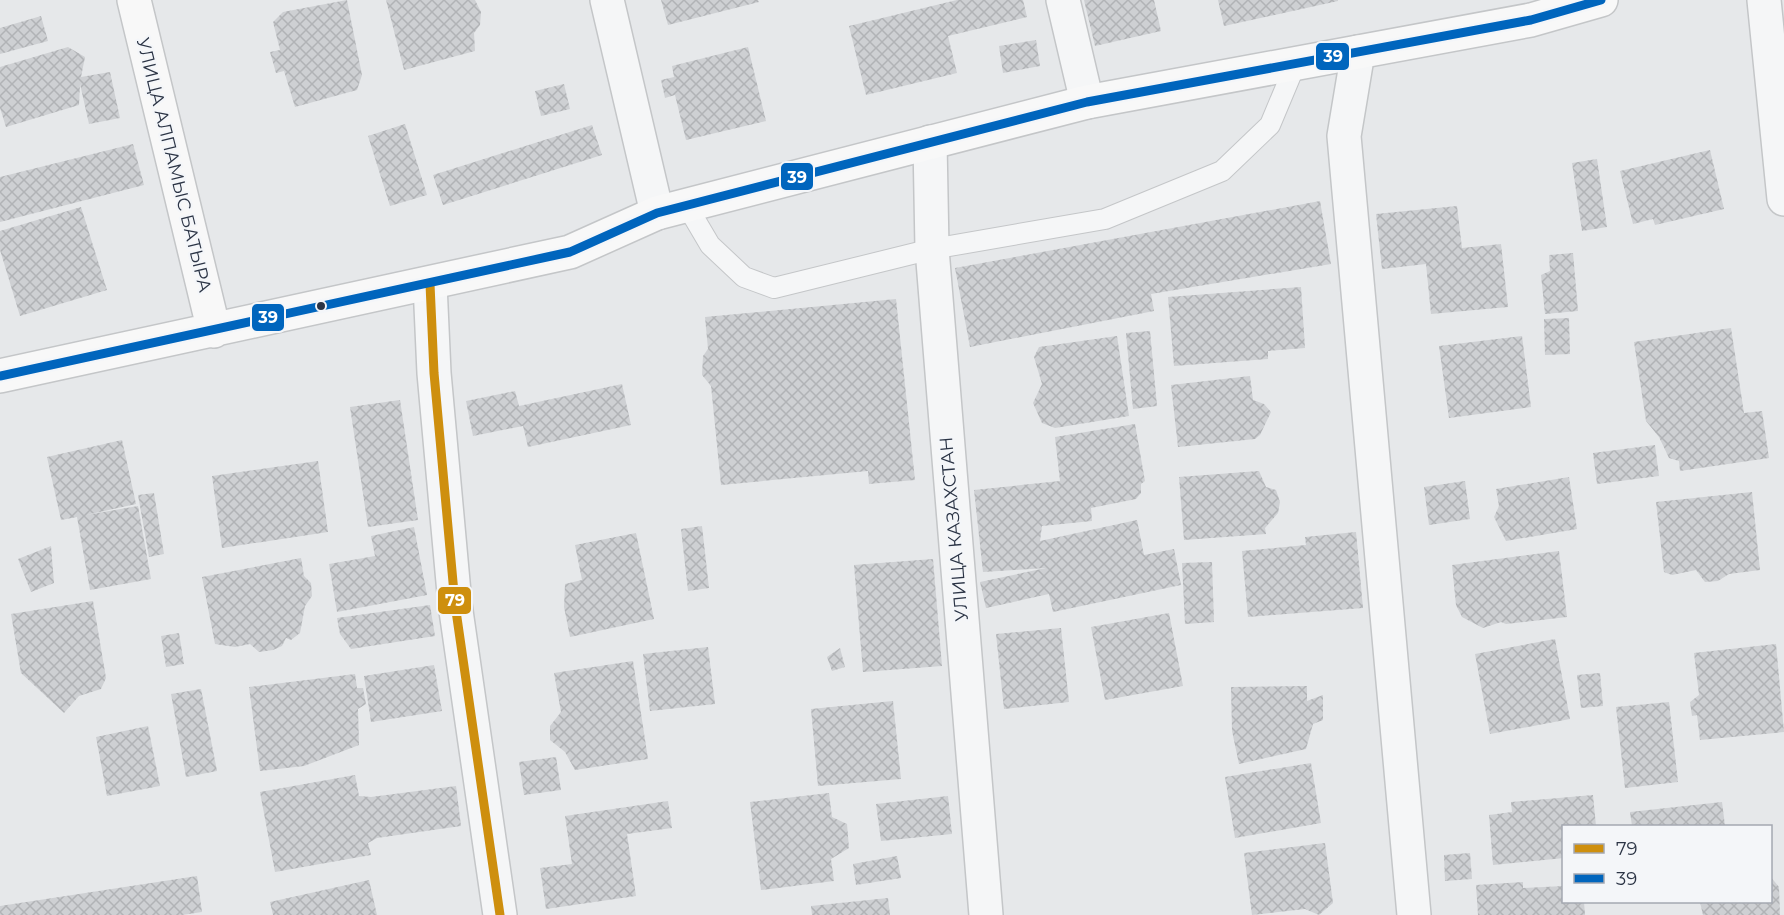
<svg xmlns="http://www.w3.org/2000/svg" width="1784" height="915" viewBox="0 0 1784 915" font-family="Montserrat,sans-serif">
	<defs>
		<pattern id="building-cross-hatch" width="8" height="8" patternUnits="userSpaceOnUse" patternTransform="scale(1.5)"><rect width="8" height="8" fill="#ced0d3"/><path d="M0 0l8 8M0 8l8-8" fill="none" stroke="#b1b3b6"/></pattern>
	</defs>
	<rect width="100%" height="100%" fill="#e6e8ea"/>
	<path fill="url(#building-cross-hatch)" d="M347 0 362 75 357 90 295 107 284 71 276 73 270 52 280 50 273 22 283 12Z
		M386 0H475L481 12 480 25 474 33 475 51 404 70Z
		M661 0H758L759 2 668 25Z
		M957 0H1023L1027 17 948 36 957 73 866 95 849 26Z
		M1084 0H1154L1161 31 1095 46Z
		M1218 0H1338V1L1224 26Z
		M41 16 48 41 0 54V28Z
		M1036 40 1040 66 1003 73 999 46Z
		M68 47 85 57 81 77 110 72 120 118 89 124 80 84 79 105 6 127 0 108V67Z
		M748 47 766 121 686 140 675 95 665 98 661 80 674 77 672 66Z
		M564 84 570 109 541 116 535 91Z
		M405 124 427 195 390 206 368 136Z
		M592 125 602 155 443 205 433 175Z
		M133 144 144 185 0 222V177Z
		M1710 150 1724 209 1655 225 1653 219 1633 224 1620 171Z
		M1597 159 1607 227 1582 231 1572 163Z
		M1320 201 1331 264 1151 294 1154 311 970 347 955 268Z
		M1457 206 1462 248 1501 244 1508 307 1431 314 1426 264 1382 269 1376 214Z
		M81 207 107 290 20 316 0 250V231Z
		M1573 253 1578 311 1545 314 1541 275 1550 271 1549 255Z
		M1301 287 1305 348 1268 351V359L1174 366 1168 297Z
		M896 299 915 480 869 484 868 471 721 485 711 386 702 375 703 356 708 349 705 317Z
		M1569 318 1570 354 1545 355 1544 319Z
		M1731 328 1744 413 1762 411 1769 458 1680 471 1679 461 1669 458 1659 437 1646 421 1634 342Z
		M1150 331 1157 406 1133 409 1126 333Z
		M1117 336 1129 416 1055 428 1042 423 1033 403 1042 384 1034 357 1039 347Z
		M1522 336 1531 407 1449 418 1439 346Z
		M1250 376 1253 400 1264 404 1271 412 1260 435 1255 439 1178 447 1171 385Z
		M622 384 631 425 528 447 523 426 473 436 466 401 515 391 519 406Z
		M400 400 418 520 368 527 350 407Z
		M1135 424 1145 481 1141 484V493L1136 499 1091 508 1092 521 1042 526 1040 541 1137 520 1144 555 1174 549 1181 585 1053 612 1049 594 986 608 980 582 1046 568 983 572 974 490 1060 481 1055 437Z
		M122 440 136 504 86 515 138 506 151 579 90 590 77 517 61 520 47 457Z
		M1655 445 1659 476 1597 484 1593 453Z
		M318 461 328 532 222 548 212 476Z
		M1259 471 1266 487 1276 490 1280 502 1278 513 1265 528 1266 534 1184 540 1179 477Z
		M1569 477 1577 529 1506 541 1494 517 1499 506 1496 489Z
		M1465 481 1470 519 1429 525 1424 487Z
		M1752 492 1760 570 1729 574 1718 581 1705 582 1696 570 1672 575 1664 572 1656 502Z
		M154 493 164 554 149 557 138 495Z
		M702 526 709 588 688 591 681 529Z
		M414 527 427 595 337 612 329 564 375 556 371 536Z
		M1356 532 1363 608 1248 617 1242 551 1306 545 1305 537Z
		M636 533 654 619 570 637 564 607 565 584 582 580 575 545Z
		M51 546 54 583 31 592 18 559Z
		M1559 551 1567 617 1506 624 1501 622 1483 628 1462 617 1456 605 1452 565Z
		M301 558 304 576 311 583 312 596 305 606 300 633 291 640 286 638 282 646 273 650 259 652 250 644 235 647 215 644 202 577Z
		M933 559 942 666 863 672 854 565Z
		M1212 562 1214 622 1185 624 1182 563Z
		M93 601 106 678 101 689 79 696 64 713 21 673 11 614Z
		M430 605 435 636 351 649 340 634 337 618Z
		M1169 613 1183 686 1105 700 1091 627Z
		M1061 628 1069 702 1004 709 996 634Z
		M179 633 184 664 166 667 161 636Z
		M1555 639 1570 719 1490 734 1475 654Z
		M1776 644 1784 732 1700 740 1697 715 1692 716 1690 702 1699 695 1694 653Z
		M708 647 715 704 650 711 643 654Z
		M840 648 845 667 832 671 827 657Z
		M633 661 648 759 575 770 565 752 550 740V726L561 712 554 673Z
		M434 665 442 711 371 722 364 676Z
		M1600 673 1603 706 1581 708 1577 675Z
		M355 674 357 688H363L366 704 358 709 359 745 304 766 260 771 249 687Z
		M1307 686V701L1323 695V720L1313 724 1306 749 1239 764 1232 731 1231 687Z
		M201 689 217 771 186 777 171 694Z
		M893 701 901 779 818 786 811 709Z
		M1669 702 1678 782 1625 788 1616 707Z
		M148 726 160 786 107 796 96 737Z
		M556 757 561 790 524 795 519 762Z
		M1311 763 1321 823 1235 838 1225 777Z
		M355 775 359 796 371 797 456 786 461 826 377 838 368 843 371 855 275 872 260 792Z
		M829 793 832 817 847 824 849 848 831 859 834 881 761 890 750 802Z
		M1593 795 1596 826H1564V858L1493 865 1489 815 1512 812 1511 802Z
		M948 796 952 834 881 841 876 804Z
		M668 801 672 828 627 834 636 896 546 909 540 868 572 864 565 816Z
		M1722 802 1725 826H1632L1630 812Z
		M1325 843 1333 903 1319 915 1305 909 1252 915 1244 853Z
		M1470 853 1472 879 1445 881 1444 855Z
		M897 856 901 878 856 885 853 864Z
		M197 876 202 912 182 915H0V906Z
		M1770 876 1779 887 1780 915H1703L1700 902H1770Z
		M369 880 377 915H273L270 902Z
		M1523 882V888L1564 886V902H1584L1585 915H1478L1476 885Z
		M888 898 890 915H812L811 906Z"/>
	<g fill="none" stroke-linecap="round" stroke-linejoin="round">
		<defs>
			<path id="lane" d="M687 206 710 245 744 277 774 288 932 249 1105 219 1222 171 1270 125 1296 63"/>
			<path id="street" d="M607 0 657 213
				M1063 0 1087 102
				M1764 0 1784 199
				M1358 52 1344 136 1414 915
				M930 142 932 249 986 915
				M430 284 434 373 455 604 500 915"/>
			<path id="secondary" d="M134 0 214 331
				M0 376 570 252 657 213 1087 102 1531 20 1601 0"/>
		</defs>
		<use href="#lane" stroke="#c4c6c8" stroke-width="22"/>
		<use href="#street" stroke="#c4c6c8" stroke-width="36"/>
		<use href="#secondary" stroke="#c4c6c8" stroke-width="36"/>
		<use href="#lane" stroke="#f5f6f7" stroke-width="20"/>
		<use href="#street" stroke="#f5f6f7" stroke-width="33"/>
		<use href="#secondary" stroke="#f8f8f8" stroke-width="33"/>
		<defs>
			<path id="bus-1" d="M430 284 434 373 455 604 500 915"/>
			<path id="bus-2" d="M0 376 570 252 657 213 1087 102 1531 20 1601 0"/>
		</defs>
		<use href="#bus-1" stroke="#f4f6f9" stroke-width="14"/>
		<use href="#bus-2" stroke="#f4f6f9" stroke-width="14"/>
		<use href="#bus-1" stroke="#ce8f0e" stroke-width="9"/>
		<use href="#bus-2" stroke="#0065bd" stroke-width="9"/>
	</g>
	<circle fill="#2b3445" stroke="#f4f6f9" stroke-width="2" cx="321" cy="306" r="5"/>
	<g text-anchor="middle" stroke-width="4.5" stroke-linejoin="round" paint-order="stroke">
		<g font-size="18" fill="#2b3445" stroke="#f4f6f9">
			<text transform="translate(174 165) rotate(76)" y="6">УЛИЦА АЛПАМЫС БАТЫРА</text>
			<text transform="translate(954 529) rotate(-95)" y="6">УЛИЦА КАЗАХСТАН</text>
		</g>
	</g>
	<g stroke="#f4f6f9" stroke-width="2">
		<rect x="1315" y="42" width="35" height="29" rx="6" fill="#0065bd"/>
		<rect x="780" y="162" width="34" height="29" rx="6" fill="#0065bd"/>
		<rect x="251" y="303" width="34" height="29" rx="6" fill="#0065bd"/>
		<rect x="437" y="586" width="35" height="29" rx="6" fill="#ce8f0e"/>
	</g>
	<g font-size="16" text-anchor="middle" font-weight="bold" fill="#fff">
		<text x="1333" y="62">39</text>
		<text x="797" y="183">39</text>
		<text x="268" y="323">39</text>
		<text x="455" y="606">79</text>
	</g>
	<rect x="1562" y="825" width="210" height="78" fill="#f4f6f9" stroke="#a4a8b1" stroke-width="1.5"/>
	<rect x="1574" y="844" width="30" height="9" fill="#ce8f0e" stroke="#a4a8b1" stroke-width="1.5"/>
	<text x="1616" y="855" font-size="18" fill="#2b3445">79</text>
	<rect x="1574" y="874" width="30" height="9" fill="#0065bd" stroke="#a4a8b1" stroke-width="1.5"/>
	<text x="1616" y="885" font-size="18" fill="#2b3445">39</text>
</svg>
